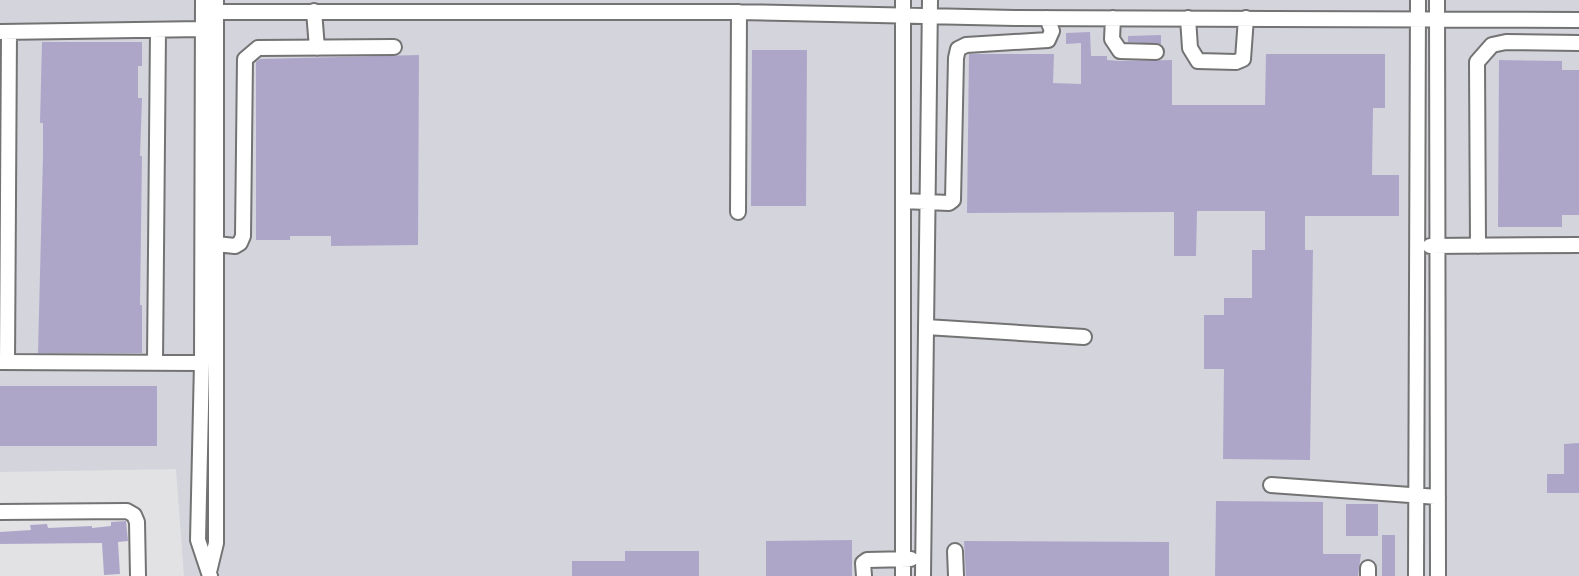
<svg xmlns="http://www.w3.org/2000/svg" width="1579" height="576" viewBox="0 0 1579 576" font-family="Lora,serif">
	<rect width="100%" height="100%" fill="#e2e2e4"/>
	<path fill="#d3d4dc" d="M0 0H1579V576H184L176 469 0 472Z"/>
	<path fill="#aea6c9" d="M1090 32 1091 56H1107V60L1120 61 1172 60V105H1265L1266 54H1385V108H1373L1372 175H1399V216H1305V250H1313L1310 460 1223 459 1224 369H1204V315H1224V298H1252V250H1265V211H1197L1196 256H1174V212L967 213 969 54H1054L1053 83 1081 84V43L1066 44V33Z
		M1161 35V44L1128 42V36Z
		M42 42H142V66H138V98H142L140 156H142L140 305H142V353H38L43 156V123H40Z
		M752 50H807L806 206H751Z
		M419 55 418 245 331 246V236H290V240H256V62L260 59Z
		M1499 60 1562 61V70H1579V215H1562V227H1498Z
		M0 386H157V446H0Z
		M1579 443V493H1547V474H1564V444Z
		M1216 501 1323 502V554H1361L1358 576H1215Z
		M1346 504H1378V536H1346Z
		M126 521 128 541 118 542 120 574 104 575 102 543 0 544V532L31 530 30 525 47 524 48 528 92 526V528L111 526V522Z
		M1382 535H1395V576H1382Z
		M852 540V576H766V541Z
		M964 541 1169 542V576H966Z
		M625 551H699V576H572V561H625Z"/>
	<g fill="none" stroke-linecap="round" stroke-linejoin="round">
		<defs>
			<path id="minor" d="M203 0 202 363 198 540 210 576
				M1437 0 1438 576
				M314 11 317 48
				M204 12H739L1015 18 1579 20
				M1113 18 1112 39 1120 51 1156 52
				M1188 18 1190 48 1198 61 1236 62 1243 59 1246 18
				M1 32 203 29
				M903 201 949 203 953 200 956 58 958 49 966 45 1048 40 1052 31 1047 18
				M738 212 739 12
				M216 244 235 246 240 243 243 236 245 59 258 48 394 47
				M1430 246 1579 245
				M1478 246 1477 62 1492 45 1506 42 1579 43
				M926 327 1084 337
				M0 362 202 363
				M7 362 9 32
				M155 362 158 30
				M1271 485 1438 497
				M0 512 127 511 134 515 137 522 138 576
				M955 551 956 576
				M1368 568V576
				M209 572 216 543V0
				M864 576 863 563 867 560 911 559
				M903 576V0
				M923 576 930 0
				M1416 576 1418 0"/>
		</defs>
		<use href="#minor" stroke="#737374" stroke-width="18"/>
		<use href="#minor" stroke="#fff" stroke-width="14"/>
	</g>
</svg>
